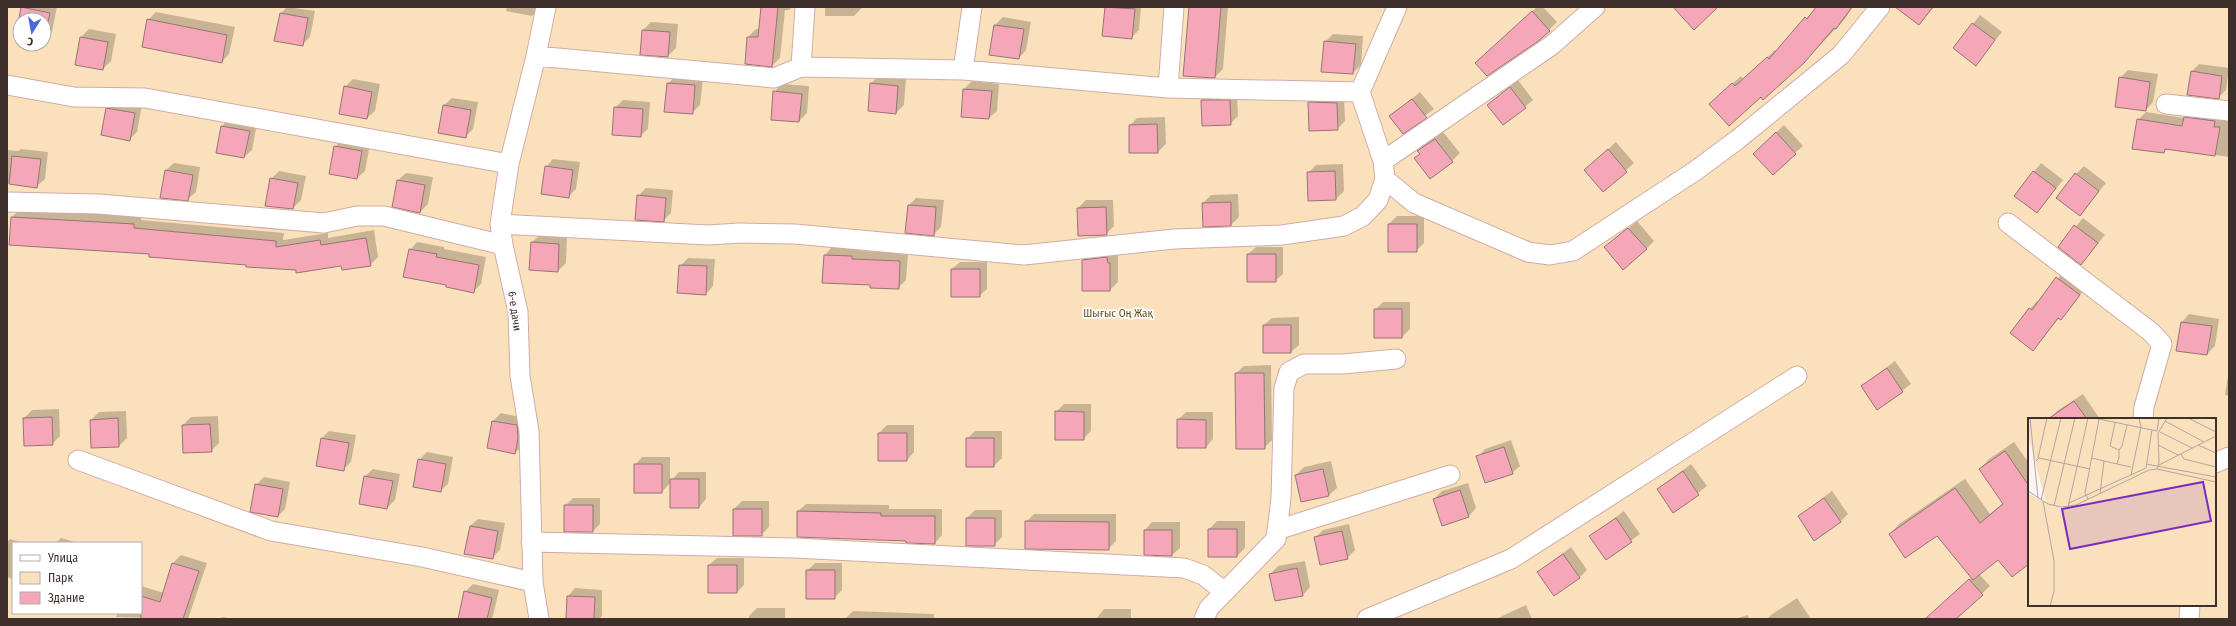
<svg xmlns="http://www.w3.org/2000/svg" width="2236" height="626" viewBox="0 0 2236 626" font-family="'Fira Sans Condensed',sans-serif">
	<rect width="100%" height="100%" fill="#fdf5f3"/>
	<path fill="#fbe1bb" fill-rule="evenodd" d="M7 7H2229V619H7ZM20 20H44V44H20ZM2029 419H2215V605H2029ZM13 543H141V613H13Z"/>
	<path fill="#0003" d="M23 7H57L52 32 44 39V20H20Z
		M287 7 315 11 310 37 302 45 280 14Z
		M507 7H541L532 16 506 11Z
		M762 7H792L789 10H785L780 58 772 66 748 37 756 29 760 30Z
		M825 7H862V8L854 16H825Z
		M1106 7H1141L1139 30 1131 38 1103 35Z
		M1190 7H1228L1223 69 1215 77Z
		M1537 7H1543L1557 22 1549 30 1484 55Z
		M1817 7H1853L1844 20 1803 63 1761 96 1718 97 1741 76 1743 79 1775 50 1777 51Z
		M1897 7H1934L1919 24Z
		M156 12 235 27 229 54 222 62 148 20Z
		M1980 15 2002 32 1976 64 1954 48Z
		M1003 17 1031 22 1026 50 1019 58 991 54 995 25Z
		M651 22 678 24 676 48 668 56 643 30Z
		M89 29 116 34 111 61 103 69 81 37Z
		M1333 34 1363 36 1361 65 1353 73 1325 42Z
		M2199 64 2229 68 2226 90 2218 98 2191 72Z
		M2128 70 2158 74 2153 102 2146 110 2120 78Z
		M675 76 703 78 700 105 692 113 668 84Z
		M879 76 906 78 904 105 896 113 871 83Z
		M353 79 380 84 375 111 367 118 345 87Z
		M1518 80 1533 100 1525 107 1488 105Z
		M972 81 999 84 997 111 989 118 962 116 964 89Z
		M782 84 809 86 807 113 799 121 774 92Z
		M1210 92 1237 93 1238 116 1230 124 1202 100Z
		M1420 92 1434 109 1403 132 1391 116Z
		M1317 95H1344L1345 121 1337 129 1309 103Z
		M452 98 478 102 473 129 465 137 444 105Z
		M623 100 650 102 648 129 640 136 615 108Z
		M115 101 142 105 137 132 129 140 107 109Z
		M2192 110 2229 120V157L2168 148 2164 152 2138 120 2146 112 2184 118Z
		M1165 117 1166 144 1158 152 1130 125 1137 118Z
		M230 118 257 123 252 150 244 157 217 153 222 126Z
		M1784 125 1803 146 1795 153 1762 146Z
		M1443 132 1460 153 1452 161 1415 158 1420 154 1418 151 1426 143Z
		M343 139 370 144 365 171 357 178 335 147Z
		M1616 142 1634 163 1603 191 1585 170Z
		M21 149 48 152 45 179 37 186 7 183V150L18 151Z
		M553 159 580 162 576 189 568 197 546 167Z
		M174 163 200 167 196 192 188 199 166 170Z
		M2041 163 2063 180 2037 212 2015 195Z
		M1343 164 1344 191 1336 199 1308 173 1316 165Z
		M2084 166 2106 183 2080 215 2076 174Z
		M279 171 306 176 301 200 293 208 271 179Z
		M406 173 433 177 428 204 420 212 398 180Z
		M646 188 673 190 671 213 663 221 638 196Z
		M1238 194 1239 217 1231 225 1204 226 1203 203 1211 195Z
		M916 198 944 200 941 227 934 234 909 205Z
		M1086 200H1113L1114 226 1106 234 1078 208Z
		M20 209 141 217V220L284 233 283 240 328 233V238L374 230 378 257 370 265 342 264 297 270 150 253 10 244 12 217Z
		M1397 216H1424V243L1416 251 1389 224Z
		M2083 218 2105 235 2081 264 2059 247Z
		M1637 221 1654 241 1646 249 1605 248Z
		M540 235 567 236 566 263 558 271 532 242Z
		M417 242 444 247V249L486 257 481 284 474 291 447 284 410 250Z
		M832 247 860 249V251L908 253 906 280 898 288 872 284 825 255Z
		M1256 247H1283V274L1275 281 1248 254Z
		M1115 250V255H1118V282L1110 290 1083 260 1091 252Z
		M688 258 715 259 713 286 706 294 680 266Z
		M960 262H987V289L979 296 952 269Z
		M2065 270 2087 286 2068 311 2061 319 2059 318 2033 350 2030 309 2037 301 2039 302Z
		M1383 302H1410V329L1402 337 1375 310Z
		M2189 314 2219 319 2215 346 2207 354 2177 350 2182 322Z
		M1299 317V345L1291 352 1264 325 1272 318Z
		M1895 361 1911 384 1878 409 1862 386Z
		M1271 365 1272 440 1264 448 1236 373 1244 366Z
		M2229 370V396L2225 395Z
		M2083 394 2100 419H2050L2057 411Z
		M1064 404H1091V431L1083 439 1056 412Z
		M59 409 60 436 52 444 24 418 32 410Z
		M126 411 127 438 119 446 92 447 91 420 99 412Z
		M1186 412H1213V439L1206 447 1178 420Z
		M501 413 524 418 523 445 515 453 488 448 493 421Z
		M218 416 219 443 211 451 183 425 191 417Z
		M887 425H914V452L907 460 879 433Z
		M329 431 356 435 351 462 343 470 322 438Z
		M975 431H1002V458L994 466 967 439Z
		M1511 440 1520 466 1512 473 1478 457 1485 449Z
		M2014 442 2029 463V563L1998 559 1979 574 1990 586 1955 619H1941L1942 604 1972 577 1937 535 1890 534 1899 524 1965 479 1990 514 2003 503 1980 469 1989 459Z
		M427 452 453 457 448 484 440 491 419 460Z
		M642 457H670V482L679 472H706V499L699 507 671 482 662 492 635 465Z
		M1331 461 1337 488 1329 495 1302 501 1296 475 1304 467Z
		M1691 464 1707 486 1673 512 1658 489Z
		M373 469 400 474 395 500 387 508 365 476Z
		M264 477 290 482 285 509 278 516 256 485Z
		M1468 483 1476 508 1469 516 1443 525 1434 499 1442 491Z
		M1832 491 1848 514 1840 522 1799 516Z
		M573 498H600V524L593 531 565 506Z
		M742 501H769V527L761 535H734V509Z
		M806 504 889 505V509H942V535L935 543 907 540 798 511Z
		M975 510H1002V537L994 545 967 518Z
		M1624 511 1640 534 1606 559 1591 536Z
		M1034 514H1116V541L1108 549 1026 522Z
		M478 519 505 523 500 550 492 558 470 526Z
		M1217 521H1245V548L1237 556 1209 529Z
		M1152 522H1180V548L1172 555 1145 530Z
		M1349 524 1355 550 1347 558 1315 538 1323 530Z
		M61 538 78 543H56Z
		M10 539 23 543H13V579L7 577V542Z
		M1571 547 1587 570 1579 578 1538 572Z
		M181 555 207 563 188 619 116 617 118 613H141V586L164 593 173 563Z
		M717 558H744V585L737 592 709 565Z
		M1305 561 1310 587 1303 595 1270 574 1278 566Z
		M815 563H842V590L834 598 807 571Z
		M473 584 499 590 493 616 491 619H464L465 592Z
		M575 588 602 590V616L599 619H566L568 596Z
		M1797 598 1811 619H1767L1771 615Z
		M1526 605 1532 619H1497L1498 618Z
		M757 608H785V619H749V616Z
		M1104 609H1131V619H1096Z
		M853 611 934 614V619H845Z
		M1748 615 1749 619H1734Z
		M222 617 233 619H220Z"/>
	<path fill="#f6a7b7" stroke="#967379" d="M21 7 50 13 44 40V20H20V36L16 35Z
		M761 7H778L772 67 745 64 747 37H758Z
		M1105 7 1135 9 1132 39 1102 36Z
		M1189 7H1221L1215 78 1183 76Z
		M1673 7H1718L1694 30Z
		M1816 7H1852L1836 29 1834 28 1804 63 1763 100 1761 97 1729 126 1709 104 1732 83 1735 86 1767 57 1769 59 1805 17 1807 19Z
		M1895 7H1933L1919 25Z
		M1532 11 1550 31 1537 42 1487 76 1475 63Z
		M280 13 308 18 303 46 274 41Z
		M147 19 227 35 222 63 142 47Z
		M1972 23 1995 40 1976 66 1953 48Z
		M994 25 1024 29 1019 59 989 55Z
		M642 30 670 32 668 57 640 55Z
		M80 37 108 42 103 70 75 65Z
		M1324 41 1356 44 1353 74 1321 72Z
		M2191 71 2222 76 2219 99 2187 95Z
		M2119 77 2150 82 2146 111 2115 107Z
		M667 83 695 85 693 114 664 112Z
		M870 83 898 86 896 114 868 111Z
		M344 86 372 92 367 119 339 114Z
		M1510 87 1526 108 1503 125 1487 105Z
		M963 89 992 91 989 119 961 117Z
		M773 91 802 94 799 122 771 120Z
		M1412 99 1427 118 1403 134 1389 116Z
		M1201 100H1230L1231 125 1202 126Z
		M1308 102 1337 103 1338 130 1309 131Z
		M443 105 471 110 466 138 438 133Z
		M614 107 643 109 641 137 612 135Z
		M106 108 135 113 130 141 101 135Z
		M2184 117 2215 121 2214 127H2220L2215 156 2165 149 2164 153 2132 149 2137 119 2182 126Z
		M1157 124 1158 153H1129V125Z
		M221 126 250 131 244 158 216 153Z
		M1776 132 1796 154 1773 175 1753 154Z
		M1435 139 1453 162 1430 179 1414 158 1420 154 1417 151Z
		M334 146 362 151 357 179 329 174Z
		M1608 149 1627 172 1603 192 1584 170Z
		M12 156 41 159 37 188 9 184Z
		M545 166 573 170 569 198 541 194Z
		M165 170 193 175 188 201 160 198Z
		M1335 171 1336 200 1308 201 1307 172Z
		M2033 171 2056 188 2037 213 2014 196Z
		M2075 173 2099 191 2080 216 2056 198Z
		M270 178 298 183 293 209 265 206Z
		M397 180 425 185 420 213 392 207Z
		M637 195 666 198 664 222 635 220Z
		M1231 202V226L1203 227 1202 203Z
		M908 205 936 207 934 236 905 233Z
		M1106 207 1107 235 1078 236 1077 208Z
		M11 217 134 224V228L276 241V247L320 240 321 245 366 238 371 266 342 270 341 266 296 273V270L246 267V265L149 257V254L9 245Z
		M1388 224H1417V252H1388Z
		M2074 225 2098 243 2081 265 2058 247Z
		M1628 228 1647 249 1623 270 1604 247Z
		M531 242 559 244 558 272 529 270Z
		M409 249 437 254 436 257 479 265 474 293 446 287V285L403 277Z
		M1247 254H1276V282H1247Z
		M824 255 852 256V259L900 261 899 289 870 288V285L822 283Z
		M1107 257 1108 263H1110V291H1082V260Z
		M679 265 707 266 706 295 677 293Z
		M951 269H980V297H951Z
		M2056 277 2080 295 2061 320 2058 318 2033 351 2010 333 2029 308 2032 310Z
		M1374 309H1402V338H1374Z
		M2181 322 2212 326 2207 355 2176 351Z
		M1263 325H1291V353H1263Z
		M1887 368 1903 392 1877 410 1861 386Z
		M1235 373H1264L1265 449H1236Z
		M2074 401 2087 419H2048Z
		M1055 411 1084 412V440H1055Z
		M52 417 53 445 24 446 23 418Z
		M118 418 119 447 91 448 90 420Z
		M1177 419 1206 420V448H1177Z
		M492 421 517 425 518 438 515 454 487 448Z
		M210 424 212 452 183 453 182 425Z
		M878 433H907V461H878Z
		M321 438 349 443 344 471 316 466Z
		M966 438H994V467H966Z
		M1504 447 1513 474 1485 483 1476 456Z
		M2005 451 2029 486V564L2012 577 1998 560 1973 580 1937 536 1905 558 1889 534 1955 488 1980 523 2003 504 1979 469Z
		M418 459 446 464 441 492 413 487Z
		M634 464H662V493H634Z
		M1323 469 1329 496 1301 502 1295 475Z
		M1683 471 1699 495 1673 513 1657 489Z
		M364 476 393 481 387 509 359 504Z
		M670 479H699V508H670Z
		M255 484 283 489 278 517 250 512Z
		M1460 490 1469 517 1442 526 1433 499Z
		M1824 498 1841 522 1814 541 1798 516Z
		M564 505H593V532H564Z
		M733 509H762V536H733Z
		M797 511 881 513V516H935V544L906 543V541L797 537Z
		M966 518H995V546H966Z
		M1616 518 1632 542 1606 560 1589 536Z
		M1025 521 1109 522V550L1025 549Z
		M470 526 498 531 493 559 464 554Z
		M1208 529H1237V557H1208Z
		M1144 530H1172V556L1144 555Z
		M1342 531 1348 559 1320 565 1314 537Z
		M1563 554 1580 578 1554 596 1537 572Z
		M172 563 199 571 183 619H141V596L160 602Z
		M708 565H737V593H708Z
		M1297 568 1303 596 1275 601 1269 574Z
		M806 570H835V599H806Z
		M1969 579 1983 595 1956 619H1925Z
		M464 591 492 598 487 619H458Z
		M567 596 595 597 594 619H566Z"/>
	<g fill="none" stroke-linecap="round" stroke-linejoin="round">
		<defs>
			<path id="minor" d="M536 56 774 78 801 67 963 70 1168 88 1174 7
				M801 67 805 7
				M963 70 972 7
				M7 85 74 97 145 98 509 164
				M1168 88 1360 92
				M2166 104 2229 111
				M1383 161 1552 45 1595 7
				M1385 179 1414 203 1528 252 1550 255 1573 251 1695 171 1737 140 1841 55 1880 7
				M7 202 99 204 324 223 357 216H384L503 245
				M2008 223 2151 332 2162 344 2144 407 2143 419
				M500 224 708 235 740 233 795 234 1024 255 1174 239 1282 235 1344 226 1363 216 1378 200 1385 179 1383 161 1360 92 1397 7
				M78 460 271 531 422 557 533 582
				M2215 463 2229 457
				M1277 530 1450 475
				M531 542 795 548 1184 568 1203 575 1225 592
				M539 619 533 582 529 431 520 376 518 312 503 245 500 224 509 164 536 56 546 7
				M1204 619 1209 608 1276 539 1281 498 1284 388 1289 372 1304 364H1343L1396 359
				M1367 619 1511 559 1797 376
				M2189 619 2190 605"/>
		</defs>
		<use href="#minor" stroke="#d1aba5" stroke-width="21"/>
		<use href="#minor" stroke="#fff" stroke-width="19"/>
	</g>
	<g text-anchor="middle" stroke-width="3.5" stroke-linejoin="round" paint-order="stroke">
		<g font-size="11" fill="#3e2f2c" stroke="#fff">
			<text transform="translate(515 311) rotate(82)" y="4">6-е дачи</text>
		</g>
		<g font-size="11" fill="#684c1b" stroke="#fff">
			<text x="1118" y="317">Шығыс Оң Жақ</text>
		</g>
	</g>
	<g transform="translate(2028 418)">
		<rect width="188" height="188" fill="#fdf5f3"/>
		<path d="M0 0H188V188H0V75L18 85 0 17Z" fill="#fbe1bb"/>
		<path fill="none" stroke="#b1a6a3" stroke-width="1" d="M2 0 10 80M66 0 129 13 131 0M160 0 188 14M137 3 176 24M132 14 164 30M130 27 150 37M170 27 188 35M91 32 94 28 99 7M153 36 156 41 188 49M10 40 19 0M64 40 76 43M8 43 11 40 62 51M89 46 103 49M118 46 188 59M131 47 188 18M129 51 131 44 130 15 139 0M103 57 113 9 111 0M0 73 20 86 33 89 48 87 121 52 129 51 188 64M72 76 76 43 89 46 91 39V32L82 28 87 5M60 81 57 75 71 1M13 82 33 0M15 83 26 143V173L22 188M41 85 118 50 124 12M26 88 47 0M40 89 60 0"/>
		<path fill="#7b2cbf" fill-opacity="0.15" stroke="#7b2cbf" stroke-width="2" d="M175 64 183 103 42 131 34 91Z"/>
		<rect width="188" height="188" fill="none" stroke="#3e2f2c" stroke-width="2"/>
	</g>
	<rect width="2236" height="626" fill="none" stroke="#3e2f2c" stroke-width="16"/>
	<rect x="12" y="542" width="130" height="72" fill="#ffffff" stroke="#b2acab"/>
	<rect x="20" y="555" width="20" height="6" fill="#ffffff" stroke="#b2acab"/>
	<text x="48" y="562" font-size="12" fill="#3e2f2c">Улица</text>
	<rect x="20" y="572" width="20" height="12" fill="#fbe1bb" stroke="#b2acab"/>
	<text x="48" y="582" font-size="12" fill="#3e2f2c">Парк</text>
	<rect x="20" y="592" width="20" height="12" fill="#f6a7b7" stroke="#b2acab"/>
	<text x="48" y="602" font-size="12" fill="#3e2f2c">Здание</text>
	<g transform="translate(32 32) rotate(191)"><circle r="19" fill="#ffffff" stroke="#b2acab"/>
	<path d="M0-3L7 15L0 10L-7 15Z" fill="#4a68dc"/>
	<text y="-6" font-size="11" font-weight="bold" text-anchor="middle" fill="#3e2f2c">С</text>
	</g>
</svg>
